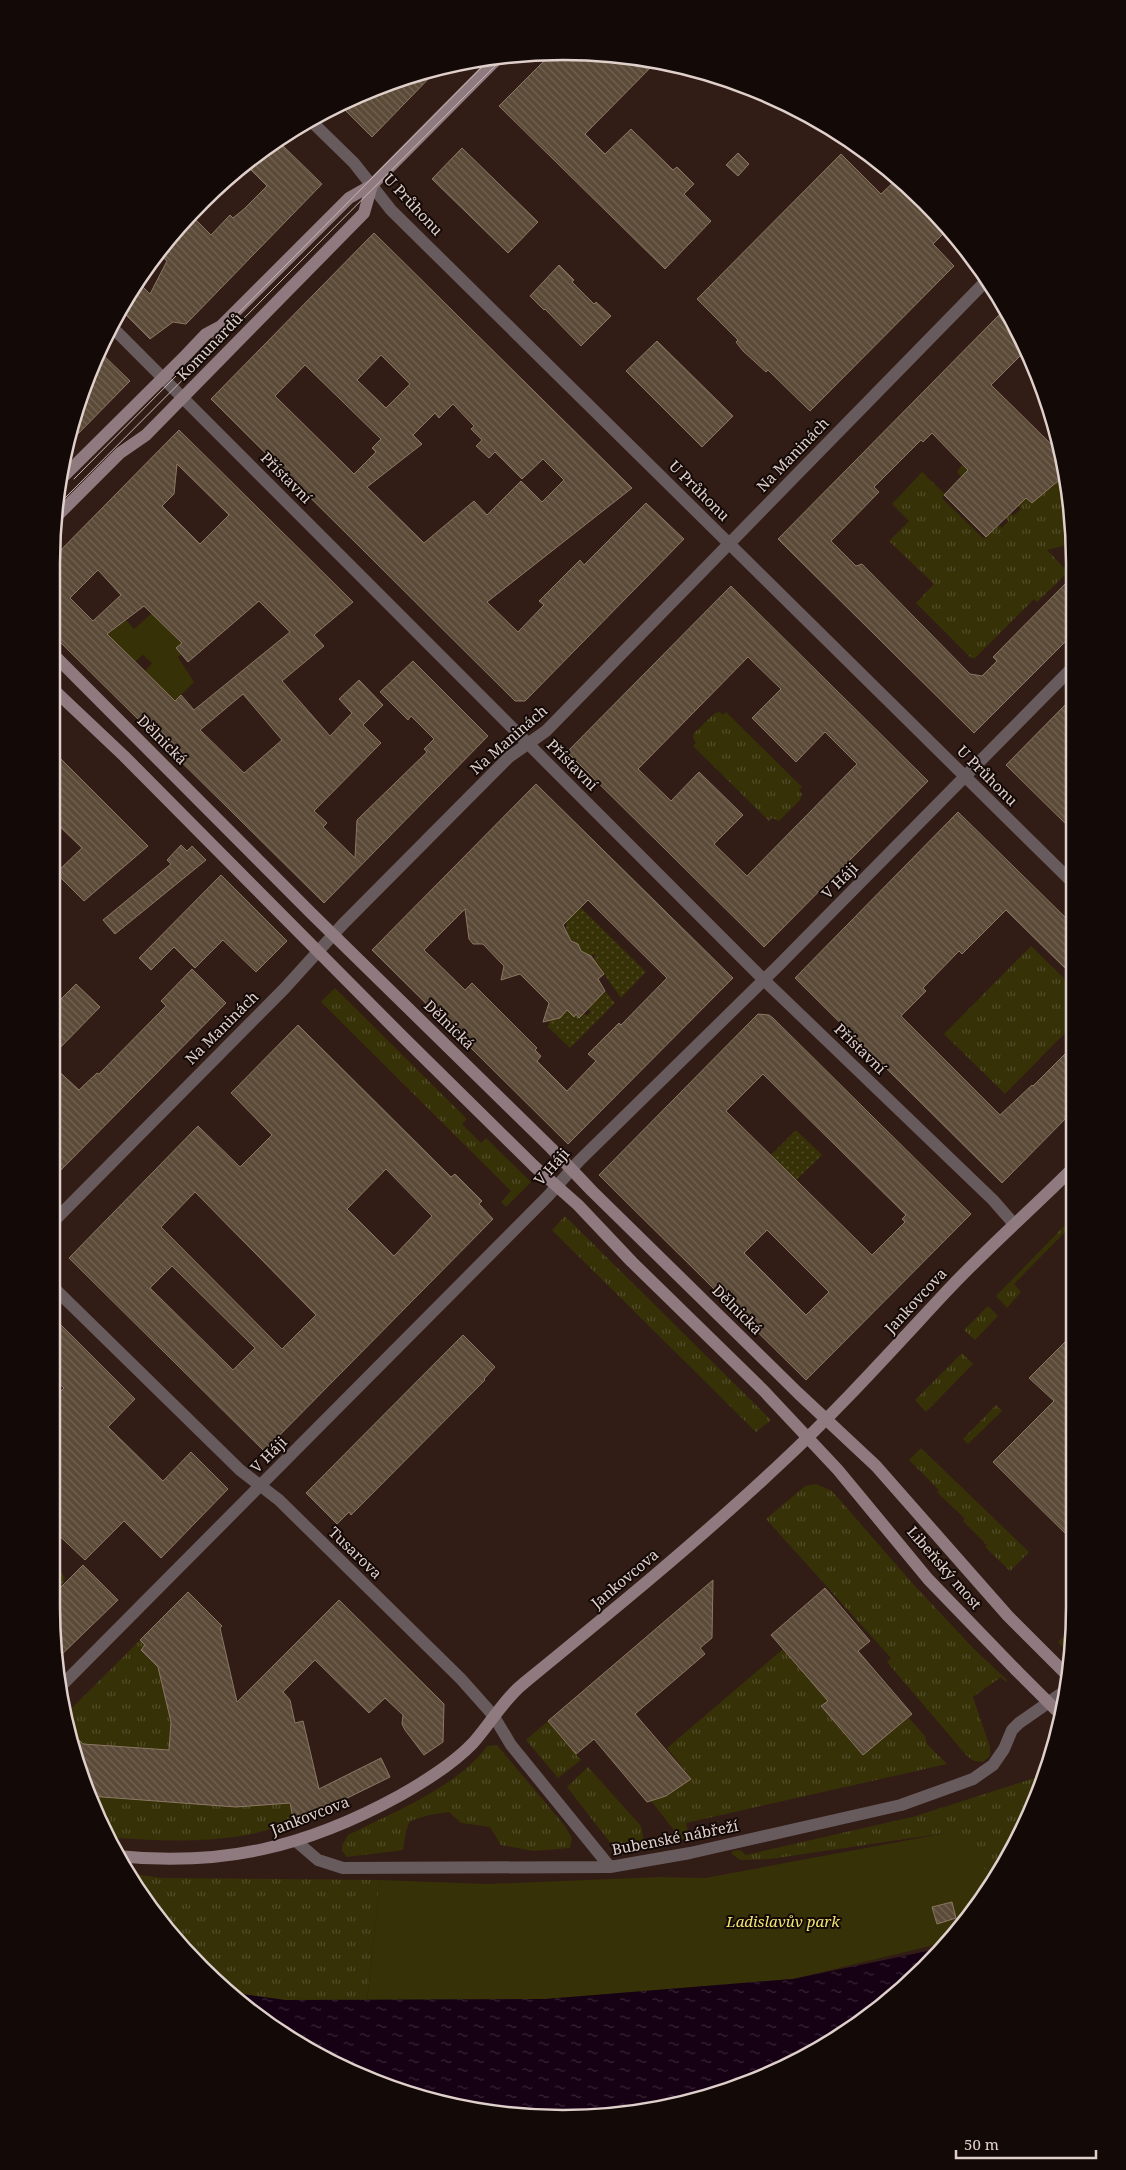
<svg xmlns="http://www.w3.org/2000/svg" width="1126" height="2170" viewBox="0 0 1126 2170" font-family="'Noto Serif',serif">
	<defs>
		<pattern id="grass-tufts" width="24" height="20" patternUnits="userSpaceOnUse" patternTransform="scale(1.25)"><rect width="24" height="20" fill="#363107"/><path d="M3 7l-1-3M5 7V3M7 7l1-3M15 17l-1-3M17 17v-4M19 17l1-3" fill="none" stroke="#534e2a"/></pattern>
		<pattern id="garden-dots" width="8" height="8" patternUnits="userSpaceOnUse" patternTransform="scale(1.25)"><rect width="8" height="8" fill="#363107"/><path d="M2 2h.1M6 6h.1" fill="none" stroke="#534e2a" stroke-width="1.8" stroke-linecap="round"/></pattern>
		<pattern id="water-ripples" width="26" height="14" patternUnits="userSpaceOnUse" patternTransform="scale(1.25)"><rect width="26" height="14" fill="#150014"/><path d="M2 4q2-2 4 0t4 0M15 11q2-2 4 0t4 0" fill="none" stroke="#372435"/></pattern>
		<pattern id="building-back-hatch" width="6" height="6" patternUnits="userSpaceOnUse" patternTransform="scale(1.25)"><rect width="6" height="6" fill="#5b4a37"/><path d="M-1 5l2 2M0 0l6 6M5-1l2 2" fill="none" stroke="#726353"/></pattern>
	</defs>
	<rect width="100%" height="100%" fill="#321c16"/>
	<path fill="url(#grass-tufts)" d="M975 447 1031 503 1065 475 1070 496V544L1047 550 1068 572 1037 602 1034 599 975 658H971L916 603 934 584 889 541 909 521 892 504 922 472 945 494 942 498 984 539 998 525 1002 528 1008 521 1005 518 1010 513 1013 516 1021 509 976 464 962 477 957 472Z
		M720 712 723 715 726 712 802 787 799 790 802 794 800 800 779 821 772 818 769 821 693 746 696 743 693 738 694 733 715 713Z
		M1031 946 1072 986V1026L1005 1094 944 1034Z
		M335 988 467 1119 462 1124 481 1143 486 1138 531 1182 506 1207 501 1202 511 1191 321 1002Z
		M565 1216 771 1420 756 1432 552 1230Z
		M1072 1218V1225L1014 1284 1021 1292 1007 1308 996 1296Z
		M988 1306 998 1316 975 1340 964 1330Z
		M962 1353 973 1364 926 1412 915 1400Z
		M996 1405 1002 1411 968 1444 963 1439Z
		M921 1448 1029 1552 1010 1571 985 1547 987 1545 963 1521 965 1519 937 1492 939 1490 909 1460Z
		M816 1484 832 1491 914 1585 974 1649 1007 1680 1006 1682 1001 1677 973 1697 990 1747V1756L983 1762 974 1761 967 1756 887 1662 891 1658 766 1519 805 1486Z
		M1074 1627 1071 1656 1058 1642Z
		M140 1640 145 1645 141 1650 158 1667 171 1722 169 1751 83 1744 66 1727 64 1716Z
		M783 1649 829 1700 821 1707 863 1754 908 1717 925 1736 927 1744 947 1764 686 1823 691 1841 681 1839 651 1801 666 1796 691 1778 667 1748Z
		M548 1721 581 1760 558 1778 526 1740Z
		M497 1745 564 1825 572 1838 570 1848 533 1851 501 1845 490 1827 461 1823 449 1812 429 1815 410 1821 406 1831 403 1850 347 1857 342 1851V1845L348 1835C392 1813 459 1786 487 1746Z
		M588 1767 641 1826 644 1841 639 1849 632 1852 615 1849 567 1787Z
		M1044 1775 1022 1833 990 1889 946 1833 770 1859 740 1860 732 1854V1851L740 1850 746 1855 916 1816Z
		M89 1796 289 1803 293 1818 292 1822C277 1827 262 1832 247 1835 201 1843 154 1841 108 1837Z
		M127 1873 162 1878 380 1880 367 2000H285L227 1992 157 1919Z"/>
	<path fill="#363107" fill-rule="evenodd" d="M152 613 182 643 181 654 178 657 194 682 174 702 145 671 152 663 143 655 135 662 106 636 126 620 134 629Z
		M946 1833 981 1855 990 1889 947 1942 793 1979 546 1999 367 2000 380 1880 487 1884 660 1877 705 1878ZM952 1902 956 1918 937 1923 932 1907Z"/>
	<path fill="url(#garden-dots)" d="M576 903 646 972 621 998 594 960 595 954 589 956 581 954 578 944 572 943C561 922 567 923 576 903Z
		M605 991 615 1003 570 1048 548 1027 550 1020 559 1019 567 1010 574 1016 576 1014 579 1018 584 1013 587 1016 591 1012 588 1009Z
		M796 1130 822 1155 796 1180 771 1155Z
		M51 1558 65 1578 61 1587 51 1589Z"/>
	<path fill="url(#water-ripples)" d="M942 1948 925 1969 874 2013 790 2066 727 2092 630 2114 530 2118 463 2109 367 2080 307 2050 227 1992 285 2000 546 1999 793 1979Z"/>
	<path fill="url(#building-back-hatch)" stroke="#8b7864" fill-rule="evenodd" d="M596 52 656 62 585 134 605 154 631 129 673 170 677 167 694 184 684 194 711 221 665 269 499 106 551 54Z
		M438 69 372 137 340 105 398 78Z
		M278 141 322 184 186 324 173 322 150 339 121 310 138 282 150 294 167 261 157 252 191 215 211 235 230 215 233 218 244 209 267 186 245 164Z
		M462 148 538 222 508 253 432 179Z
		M738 153 749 164 738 176 726 165Z
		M841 154 881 194 897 179 947 230 933 244 954 266 810 411 768 370 766 372 743 351 736 342 738 340 697 299Z
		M374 233 632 488 487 602 518 632 544 605 539 601 580 560 584 565 646 503 684 539 525 701H515L211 399ZM381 355 410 384 386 408 357 380ZM305 365 381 439 372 448 376 452 354 474 275 396ZM453 404 474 426 471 429 482 440 476 446 489 458 495 452 522 479 543 459 564 480 542 502 521 481 487 515 474 501 424 543 367 487 422 444 413 435 435 413 439 418Z
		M559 265 574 280 572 282 594 304 596 302 611 316 581 346 545 309 544 310 530 296Z
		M1003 311 1026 350 991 385 1059 452 1065 475 1032 503 1026 498 986 537 944 495 968 470 932 433 923 442 921 440 874 487 879 492 831 541 856 566 862 564 970 674 982 676 997 661 993 657 1071 578V636L974 733 778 539Z
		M657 341 733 416 702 447 626 371Z
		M99 351 130 381 66 446 69 431Z
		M179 430 353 602 314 635 324 646 282 681 330 736 352 713 339 699 359 680 383 705 363 725 381 743 314 811 327 823 323 827 355 858 357 820 427 752 424 749 434 739 411 716 408 720 380 692 413 661 488 736 324 903 52 634V559ZM177 464 229 515 200 544 162 506 174 494ZM98 570 121 595 93 621 70 598ZM259 601 290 632 194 710 181 695 175 701 107 634 144 606 182 643 176 648 188 662ZM243 694 282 740 244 773 200 730Z
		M731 586 928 781 764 947 567 752ZM748 657 781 689 752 718 796 762 825 732 857 764 747 876 714 844 743 815 699 772 671 801 638 769Z
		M1071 699V829L1006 765Z
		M52 750 148 846 84 901 56 873 82 848 52 819Z
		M536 784 733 978 568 1144 372 950ZM588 900 667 978 621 1025 619 1023 588 1054 596 1061 567 1091 537 1061 541 1056 535 1050 537 1048 472 983 465 990 424 950 465 909 469 939 473 944H483L504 966 501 980 520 974 549 1003 543 1022 560 1018 567 1010 574 1017 576 1014 579 1018 605 991 598 979 604 974 591 956 581 951 578 944 571 941 563 925Z
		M958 812 1072 924V975L1006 910 962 954 959 951 923 988 926 991 901 1016 1000 1115 1032 1085 1033 1086 1072 1047V1112L1002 1183 795 978Z
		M181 845 187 851 192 846 206 860 115 934 103 920 171 864 167 860Z
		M221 875 287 941 256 972 223 940 195 968 174 947 151 970 139 958Z
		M192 969 226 1003 52 1179V1065L79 1090 97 1073 99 1074 166 1006 161 1001Z
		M76 984 100 1007 52 1056V1008Z
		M758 1014 769 1015 773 1018 971 1214 806 1380 599 1175ZM763 1074 906 1215 902 1219 905 1222 872 1255 726 1111ZM767 1230 829 1292 806 1315 744 1253Z
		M298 1025 451 1177 455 1174 482 1201 479 1204 493 1219 264 1451 69 1258 198 1126 240 1167 272 1135 231 1093ZM386 1169 432 1216 394 1256 347 1209ZM195 1192 316 1315 282 1349 161 1227ZM172 1266 255 1348 233 1370 150 1288Z
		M52 1316 135 1399 108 1427 163 1481 191 1452 228 1489 161 1558 124 1521 85 1560 51 1528V1401L64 1388 51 1376Z
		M1073 1334V1541L993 1462 1054 1401 1029 1378Z
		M463 1335 495 1367 484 1379 485 1380 351 1515 349 1512 337 1524 306 1493Z
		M83 1565 118 1600 56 1660 51 1589 61 1587Z
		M713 1580 712 1638 700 1648 705 1654 635 1714 691 1779 666 1796 647 1802 594 1739 576 1754 548 1721Z
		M825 1588 870 1641 858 1651 912 1714 863 1755 821 1706 828 1701 771 1635Z
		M188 1592 222 1626 220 1628 237 1702 339 1600 444 1704 443 1742 424 1755 405 1730 402 1724 403 1715 385 1698 369 1713 315 1660 283 1692 290 1700 295 1723 303 1721 319 1789 381 1758 390 1777 333 1805 293 1818 290 1803 236 1807 89 1796 78 1772 66 1727 83 1744 169 1750 171 1722 158 1667 141 1650 145 1645 140 1640Z
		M952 1902 956 1918 937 1924 932 1907Z"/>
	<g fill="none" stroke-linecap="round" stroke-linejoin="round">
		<path stroke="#685b5e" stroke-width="12" d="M309 119 354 163 391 210 1071 881
			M111 326 764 980 993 1200 1014 1224
			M52 1223 284 989 343 924 509 757 546 731 986 281
			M52 1286 240 1470 279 1500 461 1679 493 1715 511 1745 610 1867
			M59 1688 548 1196 579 1161 777 967 1071 669
			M297 1842 318 1860 343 1868 610 1867 690 1853 901 1805 973 1779 993 1765 1004 1749 1012 1730 1019 1723 1065 1691"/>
		<path stroke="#8f7b7f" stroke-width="12" d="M60 480 186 355 206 334 221 326 349 198 372 185 500 56
			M54 519 120 453 146 435 364 213 372 185
			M52 653 310 912 551 1148 592 1191 798 1393 876 1466 1008 1616 1068 1676
			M52 688 124 756 402 1036 534 1166 578 1205 632 1262 764 1391 838 1470 928 1579 1016 1670
			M117 1856C222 1867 306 1847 399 1796 424 1782 453 1764 473 1743 491 1723 503 1700 524 1683 611 1612 698 1541 780 1464 838 1410 891 1351 945 1293 986 1249 1030 1211 1072 1169"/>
		<path stroke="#cab9b4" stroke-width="1" d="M74 479 493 56
			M56 507 506 55"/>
		<path stroke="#8f7b7f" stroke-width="12" d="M1016 1670 1061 1715"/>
	</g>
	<g text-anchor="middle" stroke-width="4" stroke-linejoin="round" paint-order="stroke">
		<g font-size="15" fill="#e0d0cb" stroke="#130907">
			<text transform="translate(413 205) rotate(47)" y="5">U Průhonu</text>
			<text transform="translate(210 347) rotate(-46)" y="5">Komunardů</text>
			<text transform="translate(793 455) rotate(-46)" y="5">Na Maninách</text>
			<text transform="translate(286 478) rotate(45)" y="5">Přístavní</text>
			<text transform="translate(699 491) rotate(45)" y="5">U Průhonu</text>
			<text transform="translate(162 740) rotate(45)" y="5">Dělnická</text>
			<text transform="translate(509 740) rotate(-41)" y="5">Na Maninách</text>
			<text transform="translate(572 765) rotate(45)" y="5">Přístavní</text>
			<text transform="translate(987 776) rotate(45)" y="5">U Průhonu</text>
			<text transform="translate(840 881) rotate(-45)" y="5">V Háji</text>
			<text transform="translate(449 1025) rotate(44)" y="5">Dělnická</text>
			<text transform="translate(222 1028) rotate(-45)" y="5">Na Maninách</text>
			<text transform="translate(860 1049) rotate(44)" y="5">Přístavní</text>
			<text transform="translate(552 1167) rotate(-48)" y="5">V Háji</text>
			<text transform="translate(916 1301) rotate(-47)" y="5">Jankovcova</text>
			<text transform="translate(737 1310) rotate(45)" y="5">Dělnická</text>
			<text transform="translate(269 1455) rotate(-45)" y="5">V Háji</text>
			<text transform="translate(355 1553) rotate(44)" y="5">Tusarova</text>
			<text transform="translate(944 1568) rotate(49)" y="5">Libeňský most</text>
			<text transform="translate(625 1579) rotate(-40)" y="5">Jankovcova</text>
			<text transform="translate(310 1816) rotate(-21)" y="5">Jankovcova</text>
			<text transform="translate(675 1838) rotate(-11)" y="5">Bubenské nábřeží</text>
		</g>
		<g font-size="15" font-style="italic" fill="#f3e573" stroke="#130907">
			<text x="783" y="1927">Ladislavův park</text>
		</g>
	</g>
	<path d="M0 0H1126V2170H0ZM563 60H563A503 503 0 0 1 1066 563V1607A503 503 0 0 1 563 2110H563A503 503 0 0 1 60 1607V563A503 503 0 0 1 563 60Z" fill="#130907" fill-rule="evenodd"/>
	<path fill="none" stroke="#e0d0cb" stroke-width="2.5" d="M563 60H563A503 503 0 0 1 1066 563V1607A503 503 0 0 1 563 2110H563A503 503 0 0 1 60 1607V563A503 503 0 0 1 563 60Z"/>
	<path d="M956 2150v8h140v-8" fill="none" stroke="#e0d0cb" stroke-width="2.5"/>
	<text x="964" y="2150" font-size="15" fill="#e0d0cb" stroke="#130907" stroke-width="4" paint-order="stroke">50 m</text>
</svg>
